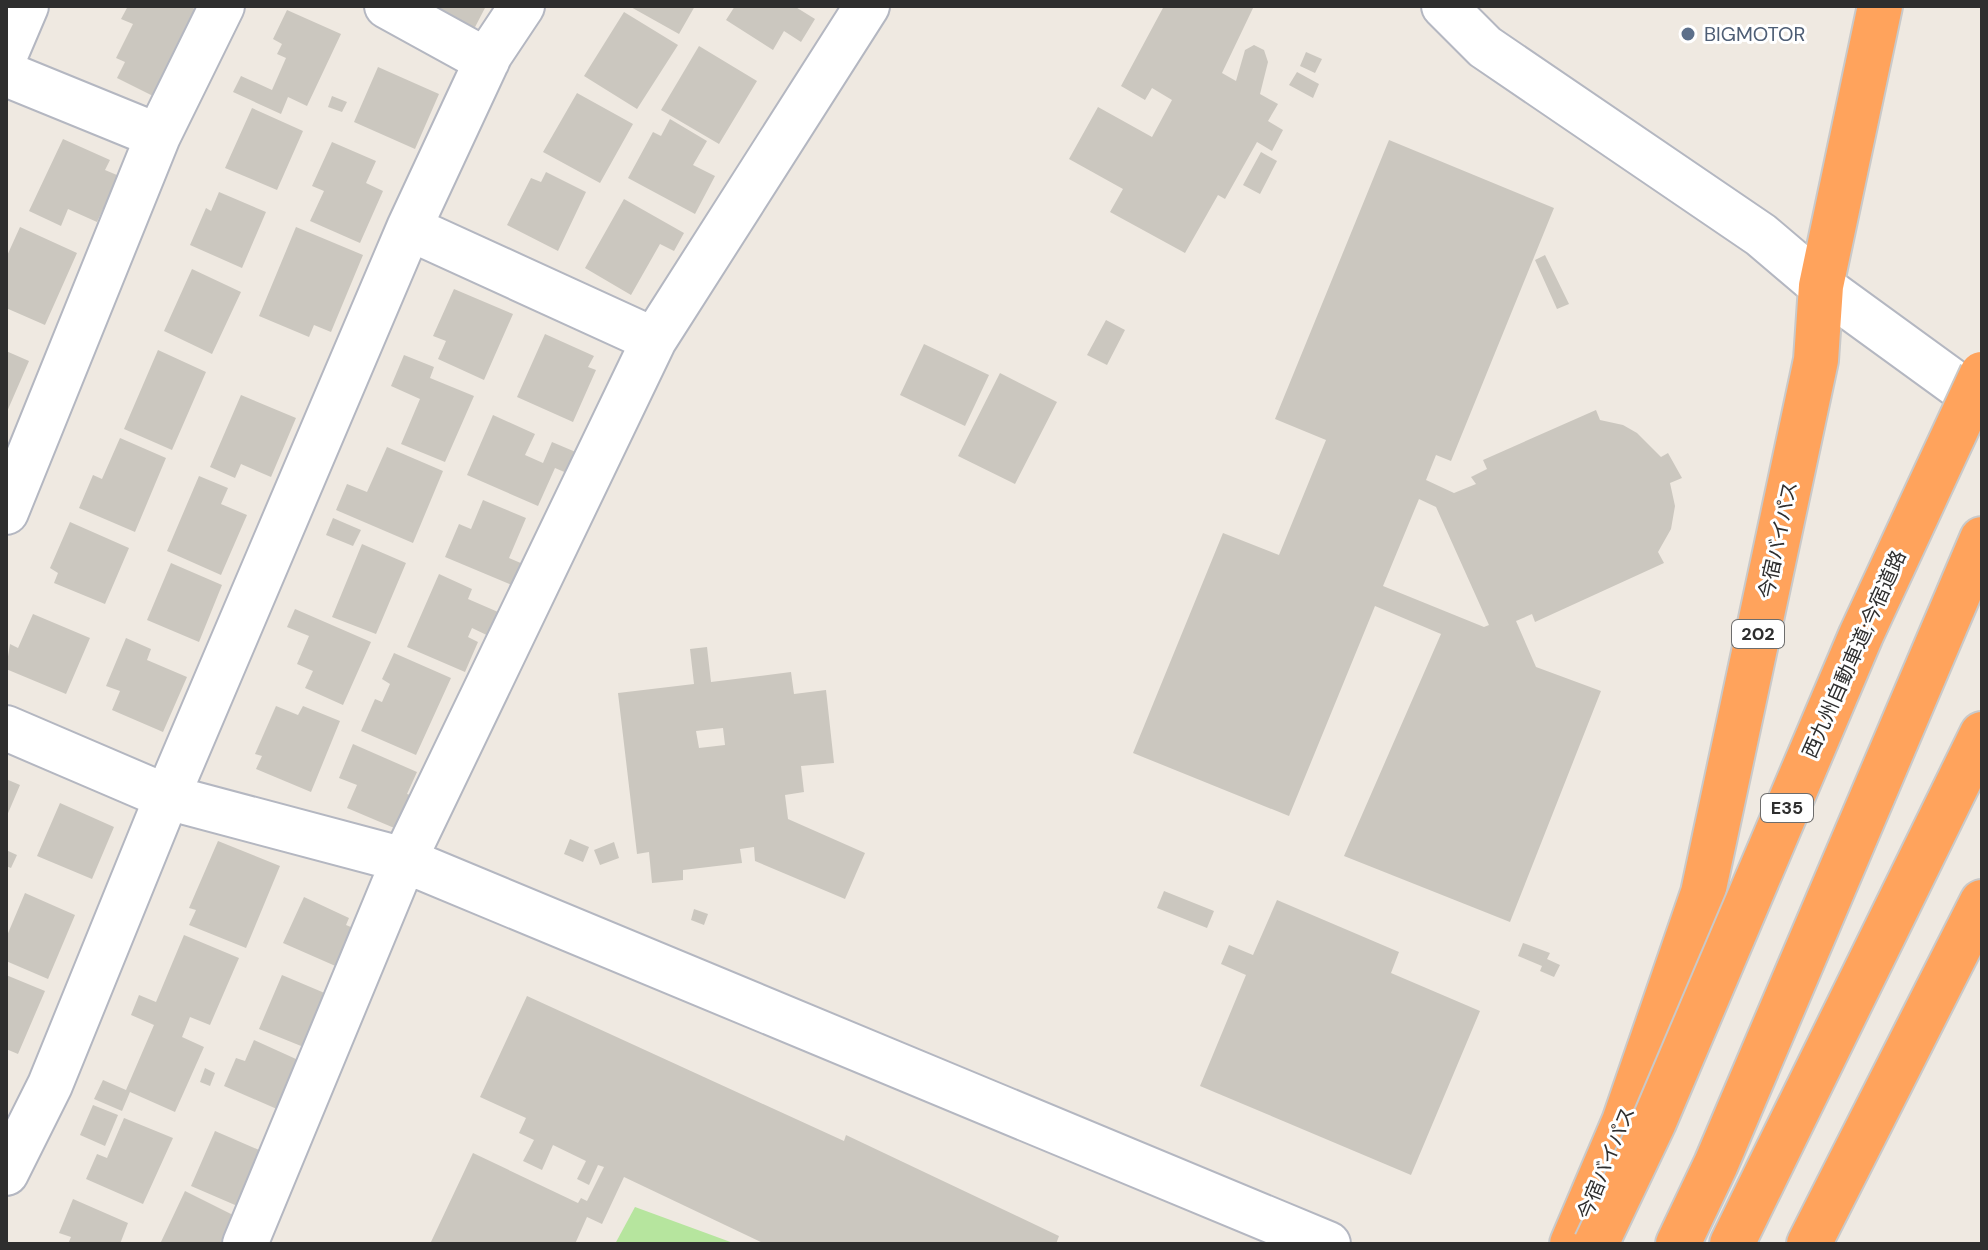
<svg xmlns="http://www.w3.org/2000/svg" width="1988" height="1250" viewBox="0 0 1988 1250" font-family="'DM Sans','Noto Sans JP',sans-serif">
	<rect width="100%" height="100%" fill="#efe9e1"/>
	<path fill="#b6e59e" d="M635 1207 736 1244H615Z"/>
	<path fill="#cbc7bf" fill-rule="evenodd" d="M128 6H189L195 9 153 96 117 78 125 62 116 58 133 24 121 19Z
		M429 6H486L473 31Z
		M629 6H695L679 34Z
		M735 6H794L815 19 801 42 784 31 773 50 726 20Z
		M1164 6H1254L1222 73 1236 81 1245 50 1254 45 1264 50 1268 62 1260 94 1278 104 1268 121 1283 130 1272 151 1257 142 1225 199 1218 195 1185 253 1110 212 1123 189 1069 159 1098 107 1152 137 1172 100 1152 88 1145 100 1121 86Z
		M287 10 341 34 307 106 288 97 281 114 233 92 241 76 272 90 286 58 277 54 282 44 273 39Z
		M624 12 678 45 637 109 584 76Z
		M699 46 757 81 719 144 661 110Z
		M1306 52 1322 59 1315 73 1300 66Z
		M378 67 439 94 415 149 354 122Z
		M1297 72 1319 84 1313 98 1289 85Z
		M577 93 633 124 600 183 543 152Z
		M332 96 347 102 342 112 328 107Z
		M252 108 303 131 277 190 225 168Z
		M670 119 707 141 693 165 715 176 695 214 628 178 653 132 661 136Z
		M63 139 110 160 105 170 124 178 108 211 103 209 97 222 68 209 61 226 29 211Z
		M1389 140 1554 208 1451 461 1436 455 1426 480 1454 493 1476 484 1471 477 1487 469 1483 460 1596 410 1600 420 1623 425 1637 433 1661 457 1668 453 1682 478 1670 483 1675 506 1671 529 1658 552 1664 563 1535 622 1532 614 1516 621 1536 667 1601 691 1510 922 1344 856 1441 634 1375 606 1289 816 1133 753 1223 533 1279 555 1326 440 1275 419ZM1419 499 1436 507 1489 625 1484 627 1383 586Z
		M332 142 376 161 366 183 383 191 360 243 310 221 324 191 312 186Z
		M1261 152 1277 161 1260 194 1243 185Z
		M546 172 586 192 558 251 507 225 531 178 541 182Z
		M219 192 266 212 242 268 190 245 206 208 211 211Z
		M624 199 684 233 674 251 660 244 631 295 585 268Z
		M20 227 77 253 45 325 6 308V258Z
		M296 227 363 255 331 332 314 325 309 337 259 316Z
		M1545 255 1569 304 1557 309 1535 260Z
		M192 269 241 292 212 354 164 331Z
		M454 289 513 314 484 380 438 359 446 341 433 336Z
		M1106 320 1125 330 1107 365 1087 355Z
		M545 334 594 356 588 367 596 370 573 422 517 397Z
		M924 344 989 375 965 426 900 395Z
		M158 350 206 372 172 450 124 429Z
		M6 351 29 361 6 414Z
		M404 355 434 367 430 378 474 396 445 462 401 444 420 399 391 386Z
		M1000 373 1057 402 1015 484 958 456Z
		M241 395 296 418 271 477 241 464 235 478 210 467Z
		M493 415 535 434 525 455 543 463 552 442 578 453 569 474 555 468 538 506 467 475Z
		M120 438 166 458 135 532 79 508 93 475 102 479Z
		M387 447 443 471 413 543 336 510 347 484 367 492Z
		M199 476 228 488 221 504 247 515 221 575 167 551Z
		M483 500 526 518 509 558 523 564 514 586 445 557 459 524 471 529Z
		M333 518 361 530 353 546 326 535Z
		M70 522 129 548 105 604 54 583 58 573 50 568Z
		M362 544 406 563 376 634 332 617Z
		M171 563 222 585 199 642 147 620Z
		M439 574 472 589 468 599 505 615 495 639 472 628 468 637 478 642 465 672 407 647Z
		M295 609 371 642 343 705 305 688 313 671 297 664 309 636 287 627Z
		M33 614 90 638 66 694 6 669 10 644 18 648Z
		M126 638 151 649 147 660 187 677 163 732 112 710 120 691 106 686Z
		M707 647 711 682 791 672 794 694 826 690 834 763 801 766 804 792 785 795 788 819 865 853 845 899 755 861 754 847 740 849 742 863 683 870V880L652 883 649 852 637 854 618 693 694 684 690 649ZM723 728 725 745 699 748 696 731Z
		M394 653 451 678 416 755 361 731 375 699 382 702 390 684 382 679Z
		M276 706 298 715 303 706 340 721 311 792 256 769 262 756 255 754Z
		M353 744 417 772 407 794 414 796 399 830 347 808 357 785 339 778Z
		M6 779 20 785 6 818Z
		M60 803 114 827 92 879 37 856Z
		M570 839 589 847 583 862 564 854Z
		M218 841 280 866 246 948 189 925 196 910 189 908Z
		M614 842 619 858 600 865 594 850Z
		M6 850 17 855 11 868 6 866Z
		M1164 891 1214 911 1207 928 1157 908Z
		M25 893 75 915 48 979 6 961V938Z
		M304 897 349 918 346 925 358 930 340 968 283 943Z
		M1277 900 1399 952 1391 973 1480 1011 1411 1175 1200 1086 1246 975 1221 964 1229 945 1253 955Z
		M694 909 708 914 704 925 691 920Z
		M184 935 239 958 210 1025 190 1017 182 1037 204 1047 175 1112 130 1092 122 1111 94 1099 103 1080 126 1090 154 1025 131 1015 139 995 156 1002Z
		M1523 943 1550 953 1547 959 1560 965 1554 977 1540 971 1542 966 1518 956Z
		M6 975 45 991 18 1054 6 1049Z
		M282 975 334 997 311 1050 259 1029Z
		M527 996 844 1141 846 1135 1059 1236 1056 1244H765L624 1177 602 1224 587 1217 575 1244H430L473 1153 578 1203 581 1198 587 1201 604 1167 598 1165 589 1185 577 1179 586 1161 553 1145 542 1170 523 1161 534 1140 519 1133 526 1118 480 1097Z
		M254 1040 307 1064 286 1113 224 1086 236 1058 245 1061Z
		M205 1068 215 1073 210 1086 200 1082Z
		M93 1105 118 1115 105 1146 80 1135Z
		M124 1118 173 1138 143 1204 86 1179 97 1154 107 1158Z
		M215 1131 266 1153 242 1208 191 1186Z
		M185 1191 241 1219 230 1244H160Z
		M73 1199 128 1223 120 1244H68L71 1237 59 1233Z"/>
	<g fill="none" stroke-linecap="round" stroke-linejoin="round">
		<defs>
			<path id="street" d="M387 6 487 61
				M6 74 158 136 6 512
				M158 136 222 6
				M409 228 654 340
				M6 728 167 797 404 860 1328 1244
				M6 1173 50 1085 167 797 409 228 490 54 522 6
				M245 1244 404 860 654 340 867 6"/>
			<path id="secondary" d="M1444 6 1485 47 1761 235 1821 286 1982 403
				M6 53 26 6"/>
			<path id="highway" d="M1572 1244 1624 1122 1703 893 1816 360 1821 286 1880 6
				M1678 1244 1716 1164 1982 539
				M1732 1244 1982 734
				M1809 1244 1982 902"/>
		</defs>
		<use href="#street" stroke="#b4b7c1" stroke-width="48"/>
		<use href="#secondary" stroke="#b4b7c1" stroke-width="48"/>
		<use href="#highway" stroke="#c9c9c9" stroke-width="48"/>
		<use href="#street" stroke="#fff" stroke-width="44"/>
		<use href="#secondary" stroke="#fff" stroke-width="44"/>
		<use href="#highway" stroke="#ffa35c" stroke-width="44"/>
		<defs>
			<path id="highway-bridge" d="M1596 1244 1654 1122 1861 635 1982 374"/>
		</defs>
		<use href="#highway-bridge" stroke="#c9c9c9" stroke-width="48" stroke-linecap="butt"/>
		<use href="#highway-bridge" stroke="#ffa35c" stroke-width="44"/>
	</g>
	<circle fill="#5c6f8a" stroke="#fff" stroke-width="3" cx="1688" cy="34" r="8"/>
	<g text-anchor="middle" stroke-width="6" stroke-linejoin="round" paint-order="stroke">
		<g fill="#fff" stroke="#6d6d6d" stroke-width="2">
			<rect x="1732" y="620" width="52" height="28" rx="6"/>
			<rect x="1761" y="794" width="52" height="28" rx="6"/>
		</g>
		<g font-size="18" font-weight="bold" fill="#2e2e2e">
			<text x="1758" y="640">202</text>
			<text x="1787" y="814">E35</text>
		</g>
		<g font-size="20" fill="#4e5e75" stroke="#fff" text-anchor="start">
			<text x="1704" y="41">BIGMOTOR</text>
		</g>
		<g font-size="20" fill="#2e2e2e" stroke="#fff">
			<text transform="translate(1778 540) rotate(-78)" y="7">今宿バイパス</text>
			<text transform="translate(1854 654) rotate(-66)" y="7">西九州自動車道;今宿道路</text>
			<text transform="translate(1606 1163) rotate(-68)" y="7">今宿バイパス</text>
		</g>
	</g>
	<rect width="1988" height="1250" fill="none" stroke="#2e2e2e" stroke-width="16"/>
</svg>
